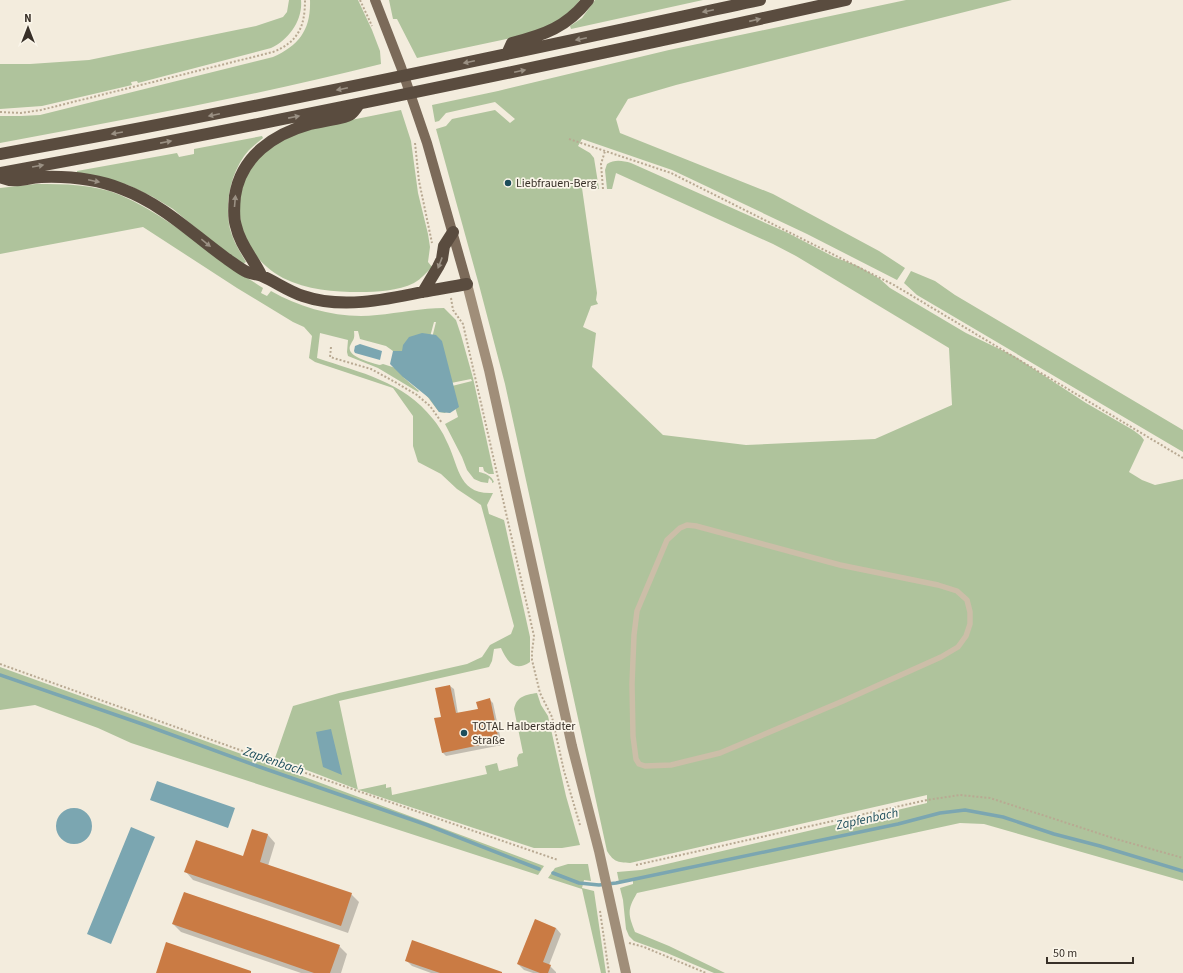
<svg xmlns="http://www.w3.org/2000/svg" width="1183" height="973" viewBox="0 0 1183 973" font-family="'Source Sans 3',sans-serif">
	<rect width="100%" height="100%" fill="#f3ecdd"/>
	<path fill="#afc39c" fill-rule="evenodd" d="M289 0H301C303 20 289 40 271 48L138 83 137 81 131 82 132 85 42 106 0 109V64H30L89 60 256 26 283 17 287 12Z
		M310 0H358L372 30 380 51 381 64C255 96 127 119 0 143V116H21L40 115 273 57C299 45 311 30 310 0Z
		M389 0H580L570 12 553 25 520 36 417 58 397 19H393Z
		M595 0H703L571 29 570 26 582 18Z
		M906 0H1012L676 85 628 99 616 119 620 133 773 194 879 251 905 268 897 280 807 234 672 170 582 139 578 146 590 153 594 158 599 189 582 188 597 293 596 300 598 304 591 306 583 327 596 333 592 367 663 435 746 445 875 439 952 405 949 348 796 256 773 244 616 173 612 189H607L605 170 607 164C615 159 623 161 631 163L788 233 834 257 858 266 880 279 890 288 966 333 1014 356 1086 403 1133 430 1141 436 1144 440 1129 472 1142 480 1155 485 1183 479V881L984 824 960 823 637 893C627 910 628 914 635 932L669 946 725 973H714L667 953 634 941 629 936 626 929 623 900 620 888 633 884V879L619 882 617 872 641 870 927 803V795L630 863C617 862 614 862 607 851L505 384 479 285 436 129 446 126 452 119 495 110 510 123 515 119 495 102 446 113 439 121 435 122 432 105 498 91 669 50Z
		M401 110 411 141 418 193 428 234 430 247 428 262 432 267C426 273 421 279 414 283 398 291 377 292 360 292 334 292 307 290 283 278 250 260 233 226 242 189 244 182 246 173 251 167 262 152 278 142 294 135 309 128 326 125 341 122 361 118 381 114 401 110Z
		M262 136 263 138C258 142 253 146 249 150 231 170 224 203 230 229 233 241 240 252 246 262L243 264 209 239 173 209 153 197 128 185 77 173V171L177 153 179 157 194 154V149Z
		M36 184C64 184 94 184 120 195 163 213 197 244 235 270 244 276 254 282 263 288L261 293 267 296 271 291C302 309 341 319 377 315 399 313 422 308 444 308L456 320 461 335 473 378 494 474H489L484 471 483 467H479V472C485 473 492 476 494 482L492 483V481L489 478 488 483 481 482 474 479 467 470 462 457 445 424 458 417 454 404 445 413 439 412 421 388 403 377 419 391 418 392 378 368 348 356 347 352 348 340 320 333 317 358C361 373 403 381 433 419 438 425 443 433 446 440 459 464 457 495 493 493L487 505 489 514 504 520 530 637V662C514 673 507 661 501 648L494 649 492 661 489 667 339 701 358 790 386 784V788L391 787 392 795 487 774 485 766 497 763 499 771 518 766 517 758 519 754 523 753 514 709C517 696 525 695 537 693L541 705 548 716 566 796 580 845 562 848H534L359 790 275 758 293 706 339 693 467 664 482 657 490 645 511 634 514 626 481 505 457 489 441 474 418 462 413 446V416L393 388 315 362 309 358 312 336 304 327 293 322 237 288 143 227 0 254V188ZM434 322H436L432 338 451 383 471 379 472 381 452 386 383 364 380 365C373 363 346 357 350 346 353 339 355 340 354 331H358L360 339 386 346 393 351 405 354 427 348Z
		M911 271 935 281 955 295 1183 430V452L917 295 904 283Z
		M0 667 275 766 544 866 538 875 131 743 98 728 35 705 0 710Z
		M568 864H588L591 881 584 880 582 888 594 891 606 973H601L582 889 548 878 555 868Z"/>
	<path fill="#7ba6b1" d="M422 333 436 335 442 341 459 407 450 413 439 412 429 398 403 377 390 364 393 351H402L403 345 409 337Z
		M360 344 382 351 380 360 355 353 354 351 355 346Z
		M331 729 342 775 323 767 316 732Z
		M157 781 235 808 228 828 150 800Z
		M56 826a18 18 0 1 1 36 0a18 18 0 1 1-36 0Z
		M131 827 155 837 111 944 87 934Z"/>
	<path fill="#0003" d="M450 686 454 689 458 714 479 709 490 700 493 703 502 745 446 756 442 752V717Z
		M253 830 268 835 275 843 268 866 351 894 359 902 348 933 193 880 186 872 244 857Z
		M173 924 339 946 347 954 341 973H301L181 932Z
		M556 928 561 934 549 965 556 972V973H533L524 970 518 964Z
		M406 960 494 973H431L412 966Z"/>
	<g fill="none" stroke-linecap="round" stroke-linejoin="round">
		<path stroke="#7ba6b1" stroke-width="3.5" d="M0 675 145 725 257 766 427 825 539 869
			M553 873 579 883 599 885 616 883 898 824 940 813 965 810 1003 817 1054 834 1100 846 1183 871"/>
	</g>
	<path fill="#ca7b44" d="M450 685 456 713 478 709 476 702 490 698 499 741 442 753 434 718 441 717 435 688Z
		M252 829 268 834 260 862 352 893 341 926 184 872 196 840 243 856Z
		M184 892 340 945 330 973H314L172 924Z
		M535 919 556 928 543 962 551 965 548 973H540L517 964Z
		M412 940 502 972V973H440L405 961Z
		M166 942 251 971V973H156Z"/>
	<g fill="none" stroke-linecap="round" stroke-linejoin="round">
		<path stroke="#b8a992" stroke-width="2" stroke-dasharray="2 2" stroke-linecap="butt" d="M360 0 372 26
			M0 112 21 113 41 110 273 52C298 42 305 27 305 0
			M569 139 671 173 894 285 1183 458
			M415 143 419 181 432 243
			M603 189 601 164 605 151
			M451 298 453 310 463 324 534 636 532 652V660L540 693 552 717 564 771 580 825
			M331 347 330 357 371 369 395 382 417 395 430 406 442 423
			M0 664 265 759 558 860
			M636 865 927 800 960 795 990 798 1116 839 1183 858
			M600 911 609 973
			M629 943 644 947 706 973"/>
		<path stroke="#ccbea8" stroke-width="5.5" d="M687 525 696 526 840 565 938 585 957 591 967 600 970 612V624L966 636 958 647 941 657 843 701 720 753 671 765 645 766 639 764 636 759 633 736 632 684 634 635 637 611 667 540 680 528Z"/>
		<path stroke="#a08e79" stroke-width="10" d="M467 284 489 370 572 746 599 851 626 973"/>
		<path stroke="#7b6a59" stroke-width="10" d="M375 0 401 67 427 143 467 284"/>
		<path stroke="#5a4c3f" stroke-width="12" d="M507 54 512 43C544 35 567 27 588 0
			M0 154C255 109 507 54 760 0
			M0 173C283 122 565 62 846 0
			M0 177C15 184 25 178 41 177 68 176 97 179 122 189 164 205 191 233 227 259 233 263 240 269 247 272 252 274 257 274 262 276 276 282 288 291 303 296 341 309 384 300 422 292 437 289 452 287 467 284
			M261 275C253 258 240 245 236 226 233 217 234 206 235 196 241 156 274 134 310 124 318 122 347 118 351 114 354 112 357 107 359 104
			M423 292 438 267 442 259 444 246 453 232"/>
	</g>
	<defs><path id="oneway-solid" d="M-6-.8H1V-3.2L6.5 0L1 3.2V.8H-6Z"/></defs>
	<g fill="#9a9083">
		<use href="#oneway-solid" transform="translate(708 11) rotate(168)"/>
		<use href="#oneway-solid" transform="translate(755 20) rotate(-13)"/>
		<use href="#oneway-solid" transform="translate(581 39) rotate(168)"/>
		<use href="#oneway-solid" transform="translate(469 62) rotate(168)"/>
		<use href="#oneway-solid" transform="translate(520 71) rotate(-12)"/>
		<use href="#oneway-solid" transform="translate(342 89) rotate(168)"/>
		<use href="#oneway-solid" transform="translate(214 115) rotate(168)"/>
		<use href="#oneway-solid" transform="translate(294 117) rotate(-11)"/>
		<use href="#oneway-solid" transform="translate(117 133) rotate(170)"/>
		<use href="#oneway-solid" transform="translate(166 142) rotate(-11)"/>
		<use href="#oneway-solid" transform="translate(38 166) rotate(-10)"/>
		<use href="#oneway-solid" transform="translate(94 181) rotate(12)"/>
		<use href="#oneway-solid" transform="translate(235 201) rotate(-85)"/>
		<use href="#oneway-solid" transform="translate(206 243) rotate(39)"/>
		<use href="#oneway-solid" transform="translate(440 263) rotate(111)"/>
	</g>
	<g fill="#1c4d5b" stroke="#faf5e9" stroke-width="1.5">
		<circle cx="508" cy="183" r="4"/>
		<circle cx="464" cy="733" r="4"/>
	</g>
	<g text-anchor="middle" stroke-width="3.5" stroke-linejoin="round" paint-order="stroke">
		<g font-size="12" fill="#383028" stroke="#faf5e9" text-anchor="start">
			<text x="516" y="187">Liebfrauen-Berg</text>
			<text x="472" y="730">TOTAL Halberstädter<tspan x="472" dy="14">Straße</tspan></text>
		</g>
		<g font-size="13" font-style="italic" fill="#1c4d5b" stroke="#faf5e9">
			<text transform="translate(274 760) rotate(19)" y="5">Zapfenbach</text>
			<text transform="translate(867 818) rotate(-12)" y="5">Zapfenbach</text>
		</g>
	</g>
	<g transform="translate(28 28)" stroke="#faf5e9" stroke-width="3" paint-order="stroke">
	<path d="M0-3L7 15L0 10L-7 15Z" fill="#383028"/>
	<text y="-6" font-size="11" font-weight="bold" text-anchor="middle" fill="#383028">N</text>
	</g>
	<path d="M1047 957v6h86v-6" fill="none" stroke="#383028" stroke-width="2"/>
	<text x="1053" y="957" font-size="12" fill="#383028" stroke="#faf5e9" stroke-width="3" paint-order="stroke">50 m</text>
</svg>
